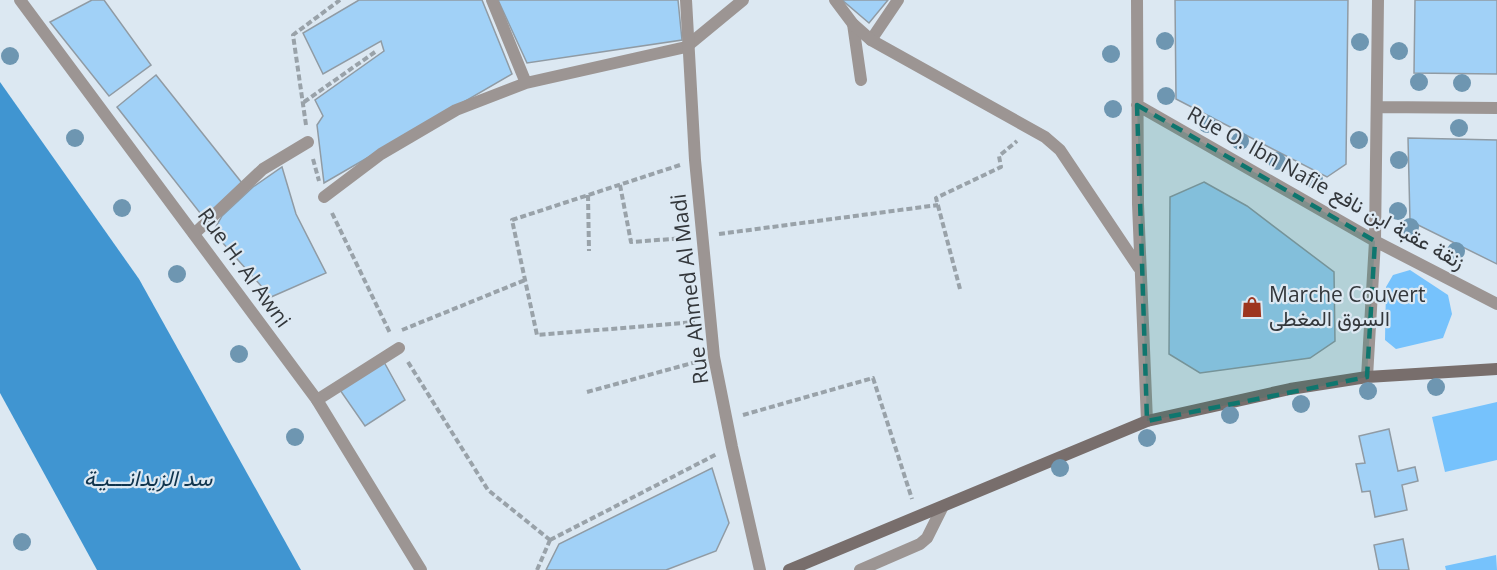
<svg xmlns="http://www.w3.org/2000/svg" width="1497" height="570" viewBox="0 0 1497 570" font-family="'Open Sans',Vazirmatn,sans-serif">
	<rect width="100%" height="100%" fill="#dce8f2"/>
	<path fill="#76c2fc" d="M1410 270 1448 295 1452 314 1443 338 1396 349 1385 340 1386 287 1393 275Z
		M1497 402V460L1445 472 1432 417Z
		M1496 555 1497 570H1446L1445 566Z"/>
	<path fill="#4095d1" d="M0 82 139 279 301 570H97L0 393Z"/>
	<path fill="#a1d1f7" stroke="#909ba4" stroke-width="1.5" d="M92 0H104L151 65 109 96 50 22Z
		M359 0H482L512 74 324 183 317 125 323 116 315 100 384 51 381 41 323 74 303 33Z
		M498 0H678L682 40 527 63Z
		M842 0H888L869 23Z
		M1175 0H1348L1346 164 1327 177 1176 99Z
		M1415 0H1497V74L1414 73Z
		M156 75 242 183 204 218 117 107Z
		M1408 138 1497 140V264L1410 221Z
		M282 167 296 214 326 273 271 297 213 232 222 216 253 187Z
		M1204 182 1247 206 1334 272 1335 341 1310 358 1200 373 1169 354 1170 197Z
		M384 362 405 400 365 426 340 390Z
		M1389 429 1398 471 1415 467 1418 481 1402 485 1407 510 1375 517 1370 491 1362 492 1356 464 1365 463 1359 436Z
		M712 468 729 523 716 551 666 570H546L559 544Z
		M1403 539 1409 570H1379L1374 545Z"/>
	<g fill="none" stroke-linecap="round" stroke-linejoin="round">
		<path stroke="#99a2a9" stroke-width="4" stroke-dasharray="6 3" stroke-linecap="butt" d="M304 102 375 52
			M306 125 293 35 340 0
			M313 159 319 181
			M680 165 512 220 537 335 695 322
			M620 185 631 242 685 238
			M588 195 589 251
			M332 213 390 333
			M719 234 938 205
			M960 289 936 198 1001 167 999 156 1017 141
			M402 330 525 280
			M408 362 488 490 550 540
			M587 392 696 362
			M743 415 873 378 912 499
			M550 540 717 454
			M537 570 550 540"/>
		<path stroke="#9c9593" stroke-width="12" d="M492 0 526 83
			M853 24 861 80
			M871 40 898 0
			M324 197 381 154 456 110 526 83 686 47 743 0
			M194 234 263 169 308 142
			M317 400 399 348
			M860 570 920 544 927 538 942 508"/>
		<path stroke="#9c9593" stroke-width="12" d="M20 0 317 400 421 570
			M686 0 695 160 714 357 732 447 760 570
			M835 0 853 24 871 40 1045 137 1060 150 1139 268
			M1137 0 1138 204 1147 421
			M1137 105 1375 241 1497 304
			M1377 107 1497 108
			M1367 377 1375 241 1378 0"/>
		<path stroke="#786e6c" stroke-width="12" d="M789 570 1147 421 1290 389 1367 377 1497 369"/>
	</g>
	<g fill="#6e96b1">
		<circle cx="1165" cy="41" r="9"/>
		<circle cx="1360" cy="42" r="9"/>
		<circle cx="1399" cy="51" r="9"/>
		<circle cx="1111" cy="54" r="9"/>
		<circle cx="10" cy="56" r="9"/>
		<circle cx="1419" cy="82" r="9"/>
		<circle cx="1462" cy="83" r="9"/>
		<circle cx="1166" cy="96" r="9"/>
		<circle cx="1113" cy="109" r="9"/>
		<circle cx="1207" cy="124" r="9"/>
		<circle cx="1459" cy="128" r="9"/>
		<circle cx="75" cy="138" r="9"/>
		<circle cx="1359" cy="140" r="9"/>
		<circle cx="1240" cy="141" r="9"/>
		<circle cx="1399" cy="160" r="9"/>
		<circle cx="1277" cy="161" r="9"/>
		<circle cx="1314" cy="180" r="9"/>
		<circle cx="122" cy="208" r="9"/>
		<circle cx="1398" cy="211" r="9"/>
		<circle cx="1410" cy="227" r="9"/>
		<circle cx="1456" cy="251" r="9"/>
		<circle cx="177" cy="274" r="9"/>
		<circle cx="239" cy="354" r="9"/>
		<circle cx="1436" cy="387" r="9"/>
		<circle cx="1368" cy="391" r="9"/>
		<circle cx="1301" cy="404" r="9"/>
		<circle cx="1230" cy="415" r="9"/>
		<circle cx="295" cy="437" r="9"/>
		<circle cx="1147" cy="438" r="9"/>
		<circle cx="1060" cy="468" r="9"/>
		<circle cx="22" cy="542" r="9"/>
	</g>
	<path fill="#0f766e" fill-opacity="0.2" stroke="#0f766e" stroke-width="4.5" stroke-dasharray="12 8" stroke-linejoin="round" d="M1137 105 1375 241 1367 377 1147 421Z"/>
	<defs>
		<symbol id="shop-bare" viewBox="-9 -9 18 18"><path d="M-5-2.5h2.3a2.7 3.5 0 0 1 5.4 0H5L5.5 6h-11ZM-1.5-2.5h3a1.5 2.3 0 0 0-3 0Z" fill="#9d351e" stroke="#dce8f2" stroke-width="2.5" paint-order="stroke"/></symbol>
	</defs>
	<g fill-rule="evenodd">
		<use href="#shop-bare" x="1237" y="292" width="30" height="30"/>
	</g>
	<g text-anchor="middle" stroke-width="4.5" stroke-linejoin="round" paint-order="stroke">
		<g font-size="21" fill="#33373b" stroke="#dce8f2">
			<text transform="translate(1326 188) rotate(29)" y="7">Rue O. Ibn Nafie زنقة عقبة ابن نافع</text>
			<text transform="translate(244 268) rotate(54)" y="7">Rue H. Al Awni</text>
			<text transform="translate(690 289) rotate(-97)" y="7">Rue Ahmed Al Madi</text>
		</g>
		<g font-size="21" fill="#33373b" stroke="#dce8f2" text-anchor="start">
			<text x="1269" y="302">Marche Couvert<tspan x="1269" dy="24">السوق المغطى</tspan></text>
		</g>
		<g font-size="22" font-style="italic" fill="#10344d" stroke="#dce8f2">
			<text x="148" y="486">سد الزيدانـــيـة</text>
		</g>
	</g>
</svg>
